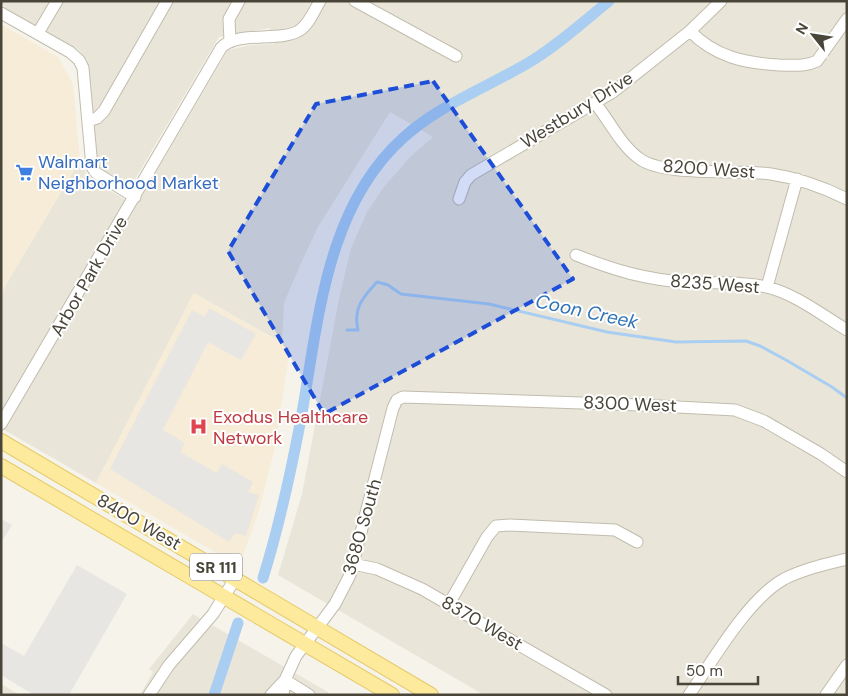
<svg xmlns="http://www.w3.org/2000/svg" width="848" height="696" viewBox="0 0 848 696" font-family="'DM Sans',sans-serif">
	<rect width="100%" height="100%" fill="#f6f3eb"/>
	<path fill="#e9e6d9" d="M1 1H847V695H484L278 575 302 494 340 294 351 248 367 212 383 188 410 157 433 137 390 112 318 227 302 261 284 303 282 343 194 293 96 483 1 428V293L80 160H82L87 177 136 206 228 50 251 45 274 44 270 28 219 37 138 174 135 179 124 181 102 170 97 164 87 60 79 50 5 8Z
		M193 614 328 692 330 695H140L153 672 149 669Z
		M1 684 20 695H1Z"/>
	<path fill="#f6ecd7" d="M1 24 58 57 73 84 80 160 1 293Z
		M194 293 290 348 275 447 258 514 239 566 96 483Z"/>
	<path fill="#e7e6e2" d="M209 308 256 334 241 360 208 342 163 430 185 443 180 452 217 473 222 464 253 482 248 492 259 495 246 536 235 533 229 542 110 469 192 310 205 317Z
		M1 519 12 525 1 543Z
		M77 565 127 594 69 695H34L1 675V643L24 656Z"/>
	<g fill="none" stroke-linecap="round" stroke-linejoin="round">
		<path stroke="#a9cef1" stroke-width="3" d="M347 330H358C353 308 363 297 377 282L388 285 401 294 489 304 607 332 676 342 746 341 760 346 786 360 832 387 847 398"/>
		<path stroke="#a9cef1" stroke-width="11" d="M263 578C279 527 290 476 300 424 318 327 324 209 403 138 439 105 486 88 528 63 557 46 583 22 609 1
			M214 695 238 623"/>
		<defs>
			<path id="minor" d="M355 1 456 56
				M1 13 70 52 79 60 83 68 92 167 96 173 135 197
				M690 31C715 57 745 63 779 65 793 65 805 67 817 61L847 19
				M38 33 57 1
				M230 42 229 19 239 1
				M595 103C609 120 621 146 640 159 665 177 738 169 771 174 798 178 823 187 847 199
				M88 121 97 118 104 111 167 1
				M459 199 465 182 471 175 613 92 690 31 721 1
				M576 255C613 270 647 280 686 282 713 284 740 281 766 287 794 293 822 315 847 330
				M767 287 797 179
				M1 424 221 48C236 30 281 43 300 30 309 24 314 11 320 1
				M353 564 377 569 422 589 606 695
				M449 604 487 537 496 526 510 525 615 530 637 542
				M285 680 309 695
				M149 695 169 665 213 614 235 579
				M271 695 285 680
				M283 695 285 680 296 656 335 604 350 575 393 408 397 400 403 397 640 405 735 410 764 421 821 454 847 472
				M689 695C713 660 748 599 784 579 804 569 826 564 847 559
				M826 695 847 665"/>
			<path id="major" d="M1 441 431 695
				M1 466 392 695"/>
		</defs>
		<use href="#minor" stroke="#c1bcad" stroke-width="13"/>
		<use href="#major" stroke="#e5ca6a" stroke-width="16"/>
		<use href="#minor" stroke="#fff" stroke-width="11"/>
		<use href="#major" stroke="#feea9c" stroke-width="14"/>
	</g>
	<path fill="#1d4ed8" fill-opacity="0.2" stroke="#1d4ed8" stroke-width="4" stroke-dasharray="10 6" stroke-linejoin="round" d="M433 81 573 279 324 414 228 251 316 104Z"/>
	<defs>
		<symbol id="supermarket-bare" viewBox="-9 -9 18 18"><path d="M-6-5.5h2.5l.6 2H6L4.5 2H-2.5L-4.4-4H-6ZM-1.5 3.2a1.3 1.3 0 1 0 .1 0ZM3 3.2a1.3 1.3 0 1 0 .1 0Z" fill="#3f7fe0" stroke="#fff" stroke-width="2.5" paint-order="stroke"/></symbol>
		<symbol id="hospital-bare" viewBox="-9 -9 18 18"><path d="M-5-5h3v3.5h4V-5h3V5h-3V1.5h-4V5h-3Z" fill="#e0444e" stroke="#fff" stroke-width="2.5" paint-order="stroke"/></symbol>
	</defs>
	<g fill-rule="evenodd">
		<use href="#supermarket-bare" x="12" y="160" width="25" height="25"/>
		<use href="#hospital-bare" x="186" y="414" width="25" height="25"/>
	</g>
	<g text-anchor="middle" stroke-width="4" stroke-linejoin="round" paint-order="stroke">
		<rect fill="#fff" stroke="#807d74" stroke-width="1" x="190" y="553.5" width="52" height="27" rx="4"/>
		<g font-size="16" font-weight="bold" fill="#4a4539">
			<text x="216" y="573">SR 111</text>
		</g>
		<g font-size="18" fill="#4a4539" stroke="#fff">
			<text transform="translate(577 110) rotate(-32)" y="6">Westbury Drive</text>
			<text transform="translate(709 169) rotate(4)" y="6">8200 West</text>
			<text transform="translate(89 276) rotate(-60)" y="6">Arbor Park Drive</text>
			<text transform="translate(715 284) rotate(4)" y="6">8235 West</text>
			<text transform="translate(630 404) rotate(2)" y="6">8300 West</text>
			<text transform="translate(139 522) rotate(30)" y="6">8400 West</text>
			<text transform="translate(362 527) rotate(-74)" y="6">3680 South</text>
			<text transform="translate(482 623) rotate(30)" y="6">8370 West</text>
		</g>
		<g font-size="18" fill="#366cbe" stroke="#fff" text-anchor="start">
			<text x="38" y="168">Walmart<tspan x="38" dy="21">Neighborhood Market</tspan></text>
		</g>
		<g font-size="18" fill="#be3a42" stroke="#fff" text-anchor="start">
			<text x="213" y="423">Exodus Healthcare<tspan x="213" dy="21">Network</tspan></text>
		</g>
		<g font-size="19" font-style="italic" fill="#3074b8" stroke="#fff">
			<text transform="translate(587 311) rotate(12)" y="7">Coon Creek</text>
		</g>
	</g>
	<rect width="848" height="696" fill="none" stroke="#4a4539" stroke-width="5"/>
	<g transform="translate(813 35) rotate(300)" stroke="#ffffff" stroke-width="4" paint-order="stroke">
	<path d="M0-4L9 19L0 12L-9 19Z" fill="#4a4539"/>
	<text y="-8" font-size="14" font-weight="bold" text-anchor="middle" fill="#4a4539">N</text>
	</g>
	<path d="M678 676v8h80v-8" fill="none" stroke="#4a4539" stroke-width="2.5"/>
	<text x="686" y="676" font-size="15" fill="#4a4539" stroke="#ffffff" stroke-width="4" paint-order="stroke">50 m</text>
</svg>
